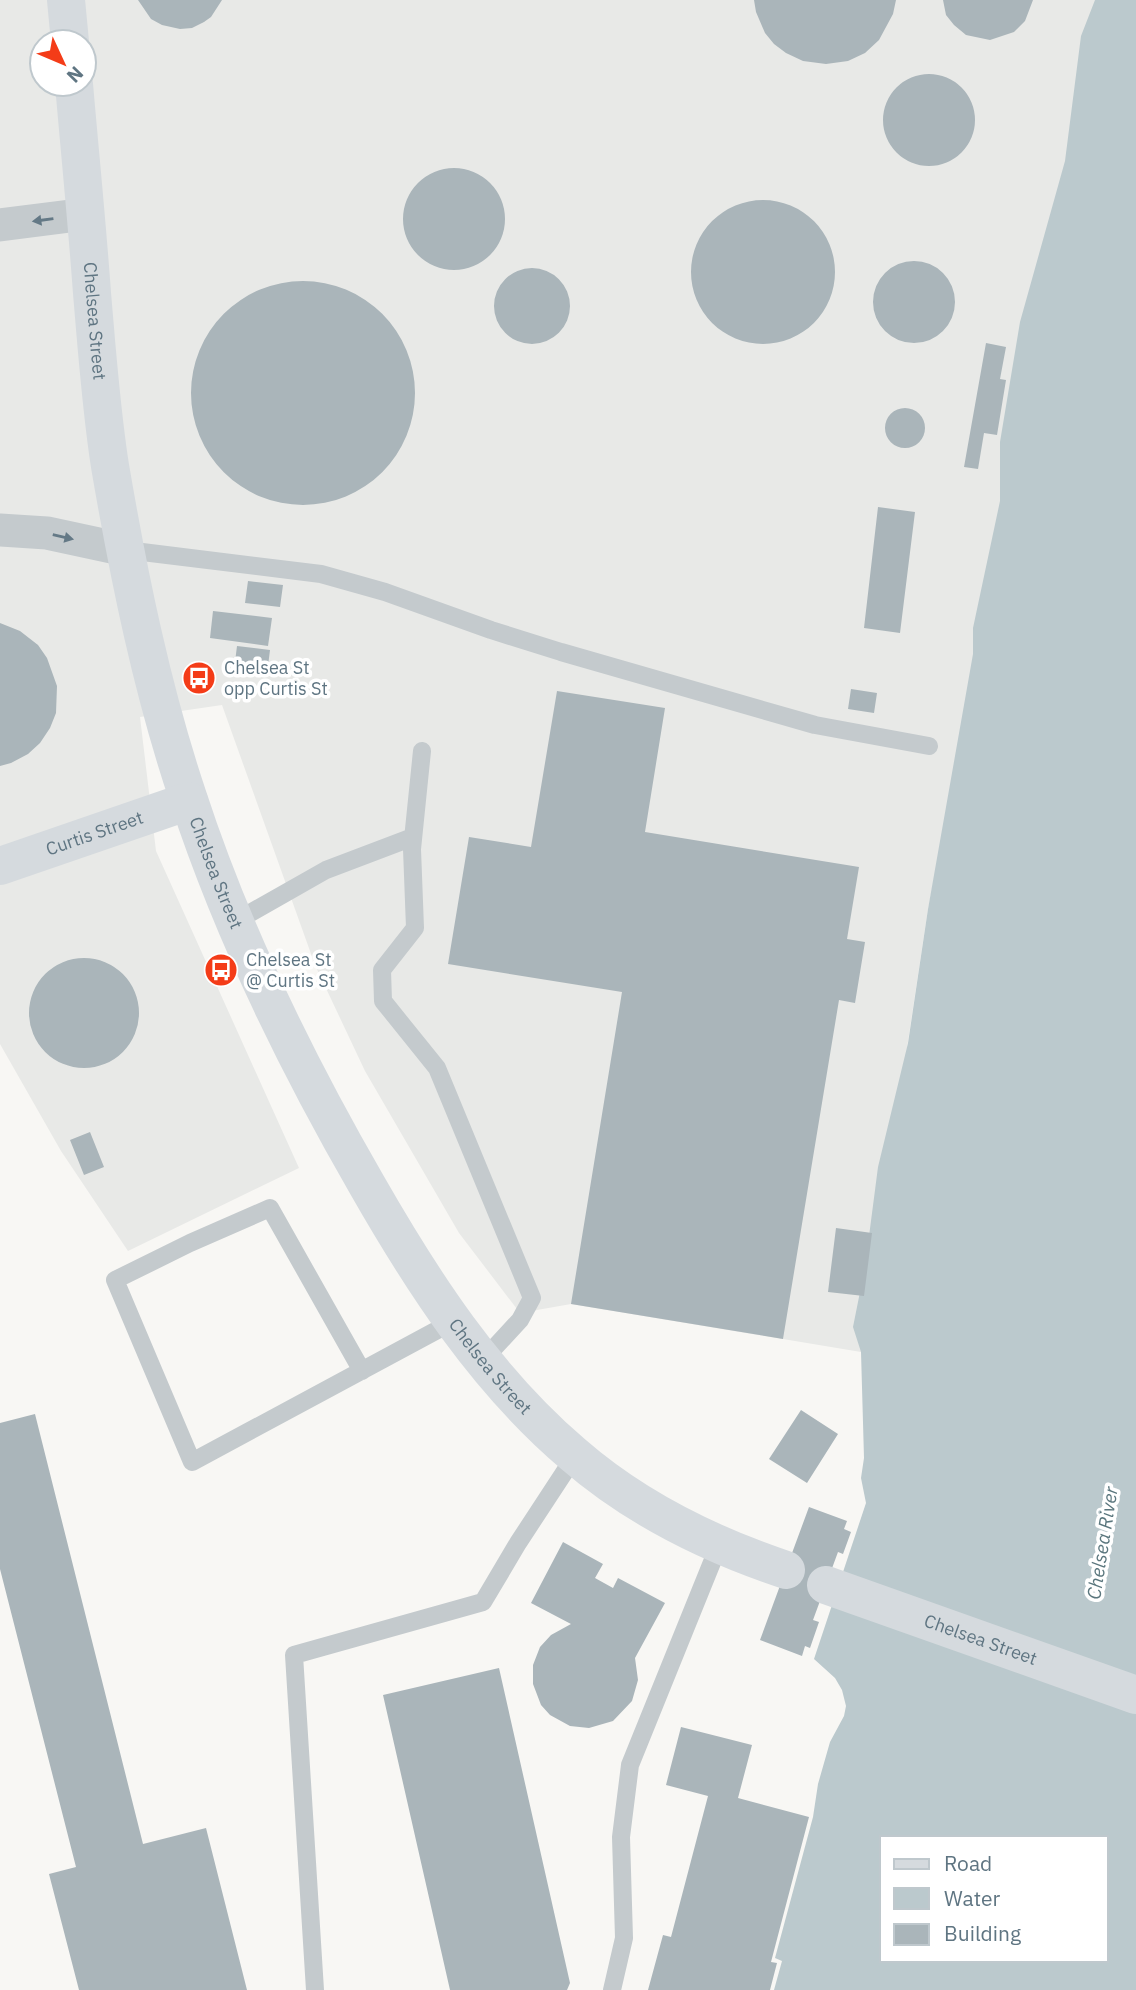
<svg xmlns="http://www.w3.org/2000/svg" width="1136" height="1990" viewBox="0 0 1136 1990" font-family="'IBM Plex Sans',sans-serif">
	<rect width="100%" height="100%" fill="#f8f7f4"/>
	<path fill="#e8e9e7" fill-rule="evenodd" d="M0 0H1108L928 909 861 1352 571 1304 520 1313 459 1233 365 1071 315 965 222 705 140 717 156 851 299 1168 128 1251 61 1151 0 1044ZM42 42H84V84H42Z"/>
	<path fill="#bbc9cd" fill-rule="evenodd" d="M1095 0H1136V1990H774L782 1961 775 1958 813 1817 818 1784 830 1742 844 1716 846 1706 842 1690 835 1678 814 1659 866 1503 861 1478 864 1458 861 1352 853 1327 865 1267 878 1167 908 1043 928 909 973 654V628L1000 501V442L1020 322 1065 161 1081 36ZM882 1838H1106V1960H882Z"/>
	<path fill="#aab5ba" d="M138 0H222L211 17 204 22 192 28 180 29 162 25 151 19Z
		M754 0H896L893 14 879 40 865 53 848 61 826 64 803 61 786 53 774 44 765 33 756 12Z
		M943 0H1033L1025 21 1014 32 990 40 966 35 954 25 946 15Z
		M883 120a46 46 0 1 1 92 0a46 46 0 1 1-92 0Z
		M403 219a51 51 0 1 1 102 0a51 51 0 1 1-102 0Z
		M691 272a72 72 0 1 1 144 0a72 72 0 1 1-144 0Z
		M873 302a41 41 0 1 1 82 0a41 41 0 1 1-82 0Z
		M494 306a38 38 0 1 1 76 0a38 38 0 1 1-76 0Z
		M191 393a112 112 0 1 1 224 0a112 112 0 1 1-224 0Z
		M986 343 1006 347 1000 379 1006 380 997 435 984 433 978 469 964 467Z
		M885 428a20 20 0 1 1 40 0a20 20 0 1 1-40 0Z
		M878 507 915 512 900 633 864 628Z
		M248 581 283 585 280 607 245 603Z
		M213 611 272 618 268 646 210 638Z
		M0 623 20 631 38 645 47 658 57 686 56 713 50 728 40 743 28 754 11 763 0 766Z
		M237 646 270 650 267 674 234 670Z
		M851 689 877 693 874 713 848 709Z
		M557 691 665 708 645 832 859 867 847 939 865 942 855 1003 839 1000 783 1339 571 1304 622 992 448 964 469 837 531 847Z
		M29 1013a55 55 0 1 1 110 0a55 55 0 1 1-110 0Z
		M90 1132 104 1167 84 1175 70 1140Z
		M836 1228 872 1233 864 1296 828 1292Z
		M801 1410 838 1434 807 1483 769 1459Z
		M35 1414 143 1844 206 1828 247 1990H79L49 1874 76 1867 0 1569V1423Z
		M809 1507 847 1521 844 1529 851 1532 843 1554 838 1552 813 1620 819 1622 810 1648 805 1646 802 1656 760 1640Z
		M563 1542 603 1564 595 1578 613 1588 618 1578 665 1603 635 1658 638 1680 632 1701 613 1721 589 1728 570 1726 550 1715 541 1705 533 1684V1665L540 1647 551 1635 571 1624 531 1603Z
		M499 1668 570 1983 567 1990H450L383 1695Z
		M681 1727 752 1745 738 1798 809 1817 771 1962 777 1963 770 1990H648L663 1935 671 1937 708 1796 666 1785Z"/>
	<g fill="none" stroke-linecap="round" stroke-linejoin="round">
		<path stroke="#c4cacd" stroke-width="18" d="M126 550 321 574 385 592 491 630 561 652 815 725 929 746
			M422 751 412 849 415 928 382 970 383 1001 437 1068 532 1298 520 1320 483 1360
			M236 921 326 870 413 837
			M362 1371 270 1208 190 1243 115 1280 192 1462 454 1321
			M315 1990 294 1655 483 1602 518 1543 575 1456
			M612 1990 624 1938 621 1837 630 1765 719 1545"/>
		<path stroke="#c4cacd" stroke-width="33" d="M0 225 86 214
			M0 530 47 533 126 550"/>
		<g stroke="#d5dade" stroke-width="38">
			<path d="M66 0 70 42"/>
			<path id="s1" d="M74 84C80 154 87 223 92 293 97 351 101 409 110 466 129 577 152 690 188 797 232 932 296 1062 367 1185 423 1283 486 1380 573 1454 635 1508 708 1544 786 1570"/>
			<path id="s2" d="M0 866 189 801"/>
			<path id="s3" d="M826 1585 1136 1695"/>
		</g>
	</g>
	<defs><path id="oneway-solid" d="M-6-.8H1V-3.2L6.5 0L1 3.2V.8H-6Z" transform="scale(1.75)"/></defs>
	<g fill="#647986">
		<use href="#oneway-solid" transform="translate(43 220) rotate(172)"/>
		<use href="#oneway-solid" transform="translate(63 537) rotate(13)"/>
	</g>
	<defs>
		<symbol id="bus-disc" viewBox="-11 -11 22 22"><circle r="9.5" fill="#f43c18" stroke="#fff"/><path d="M-5-6H5V4H4V6H2V4H-2V6H-4V4H-5ZM-3.5-4V0h7V-4ZM-3.5 1.2v1.5H-2V1.2ZM2 1.2v1.5H3.5V1.2Z" fill="#fff"/></symbol>
	</defs>
	<g fill-rule="evenodd">
		<use href="#bus-disc" x="180" y="659" width="38" height="38"/>
		<use href="#bus-disc" x="202" y="951" width="38" height="38"/>
	</g>
	<g text-anchor="middle" stroke-width="7" stroke-linejoin="round" paint-order="stroke">
		<g font-size="18" fill="#5f7582" stroke="#fff">
			<text dy="6" stroke="none"><textPath href="#s1" startOffset="238">Chelsea Street</textPath></text>
			<text dy="6" stroke="none"><textPath href="#s2" startOffset="100">Curtis Street</textPath></text>
			<text dy="6" stroke="none"><textPath href="#s1" startOffset="805">Chelsea Street</textPath></text>
			<text dy="6" stroke="none"><textPath href="#s1" startOffset="1372">Chelsea Street</textPath></text>
			<text dy="6" stroke="none"><textPath href="#s3" startOffset="164">Chelsea Street</textPath></text>
		</g>
		<g font-size="18" fill="#5f7582" stroke="#fff" text-anchor="start">
			<text x="224" y="674">Chelsea St<tspan x="224" dy="21">opp Curtis St</tspan></text>
			<text x="246" y="966">Chelsea St<tspan x="246" dy="21">@ Curtis St</tspan></text>
		</g>
		<g font-size="19" font-style="italic" fill="#5a767d" stroke="#fff">
			<text transform="translate(1102 1543) rotate(-81)" y="7">Chelsea River</text>
		</g>
	</g>
	<rect x="880" y="1836" width="228" height="126" fill="#ffffff" stroke="#bfc8cd" stroke-width="2"/>
	<rect x="894" y="1859" width="35" height="10" fill="#d5dade" stroke="#bfc8cd" stroke-width="2"/>
	<text x="944" y="1871" font-size="21" fill="#5f7582">Road</text>
	<rect x="894" y="1888" width="35" height="21" fill="#bbc9cd" stroke="#bfc8cd" stroke-width="2"/>
	<text x="944" y="1906" font-size="21" fill="#5f7582">Water</text>
	<rect x="894" y="1924" width="35" height="21" fill="#aab5ba" stroke="#bfc8cd" stroke-width="2"/>
	<text x="944" y="1941" font-size="21" fill="#5f7582">Building</text>
	<g transform="translate(63 63) rotate(134)"><circle r="33" fill="#ffffff" stroke="#bfc8cd" stroke-width="2"/>
	<path d="M0-5L12 26L0 18L-12 26Z" fill="#f43c18"/>
	<text y="-10" font-size="19" font-weight="bold" text-anchor="middle" fill="#5f7582">N</text>
	</g>
</svg>
